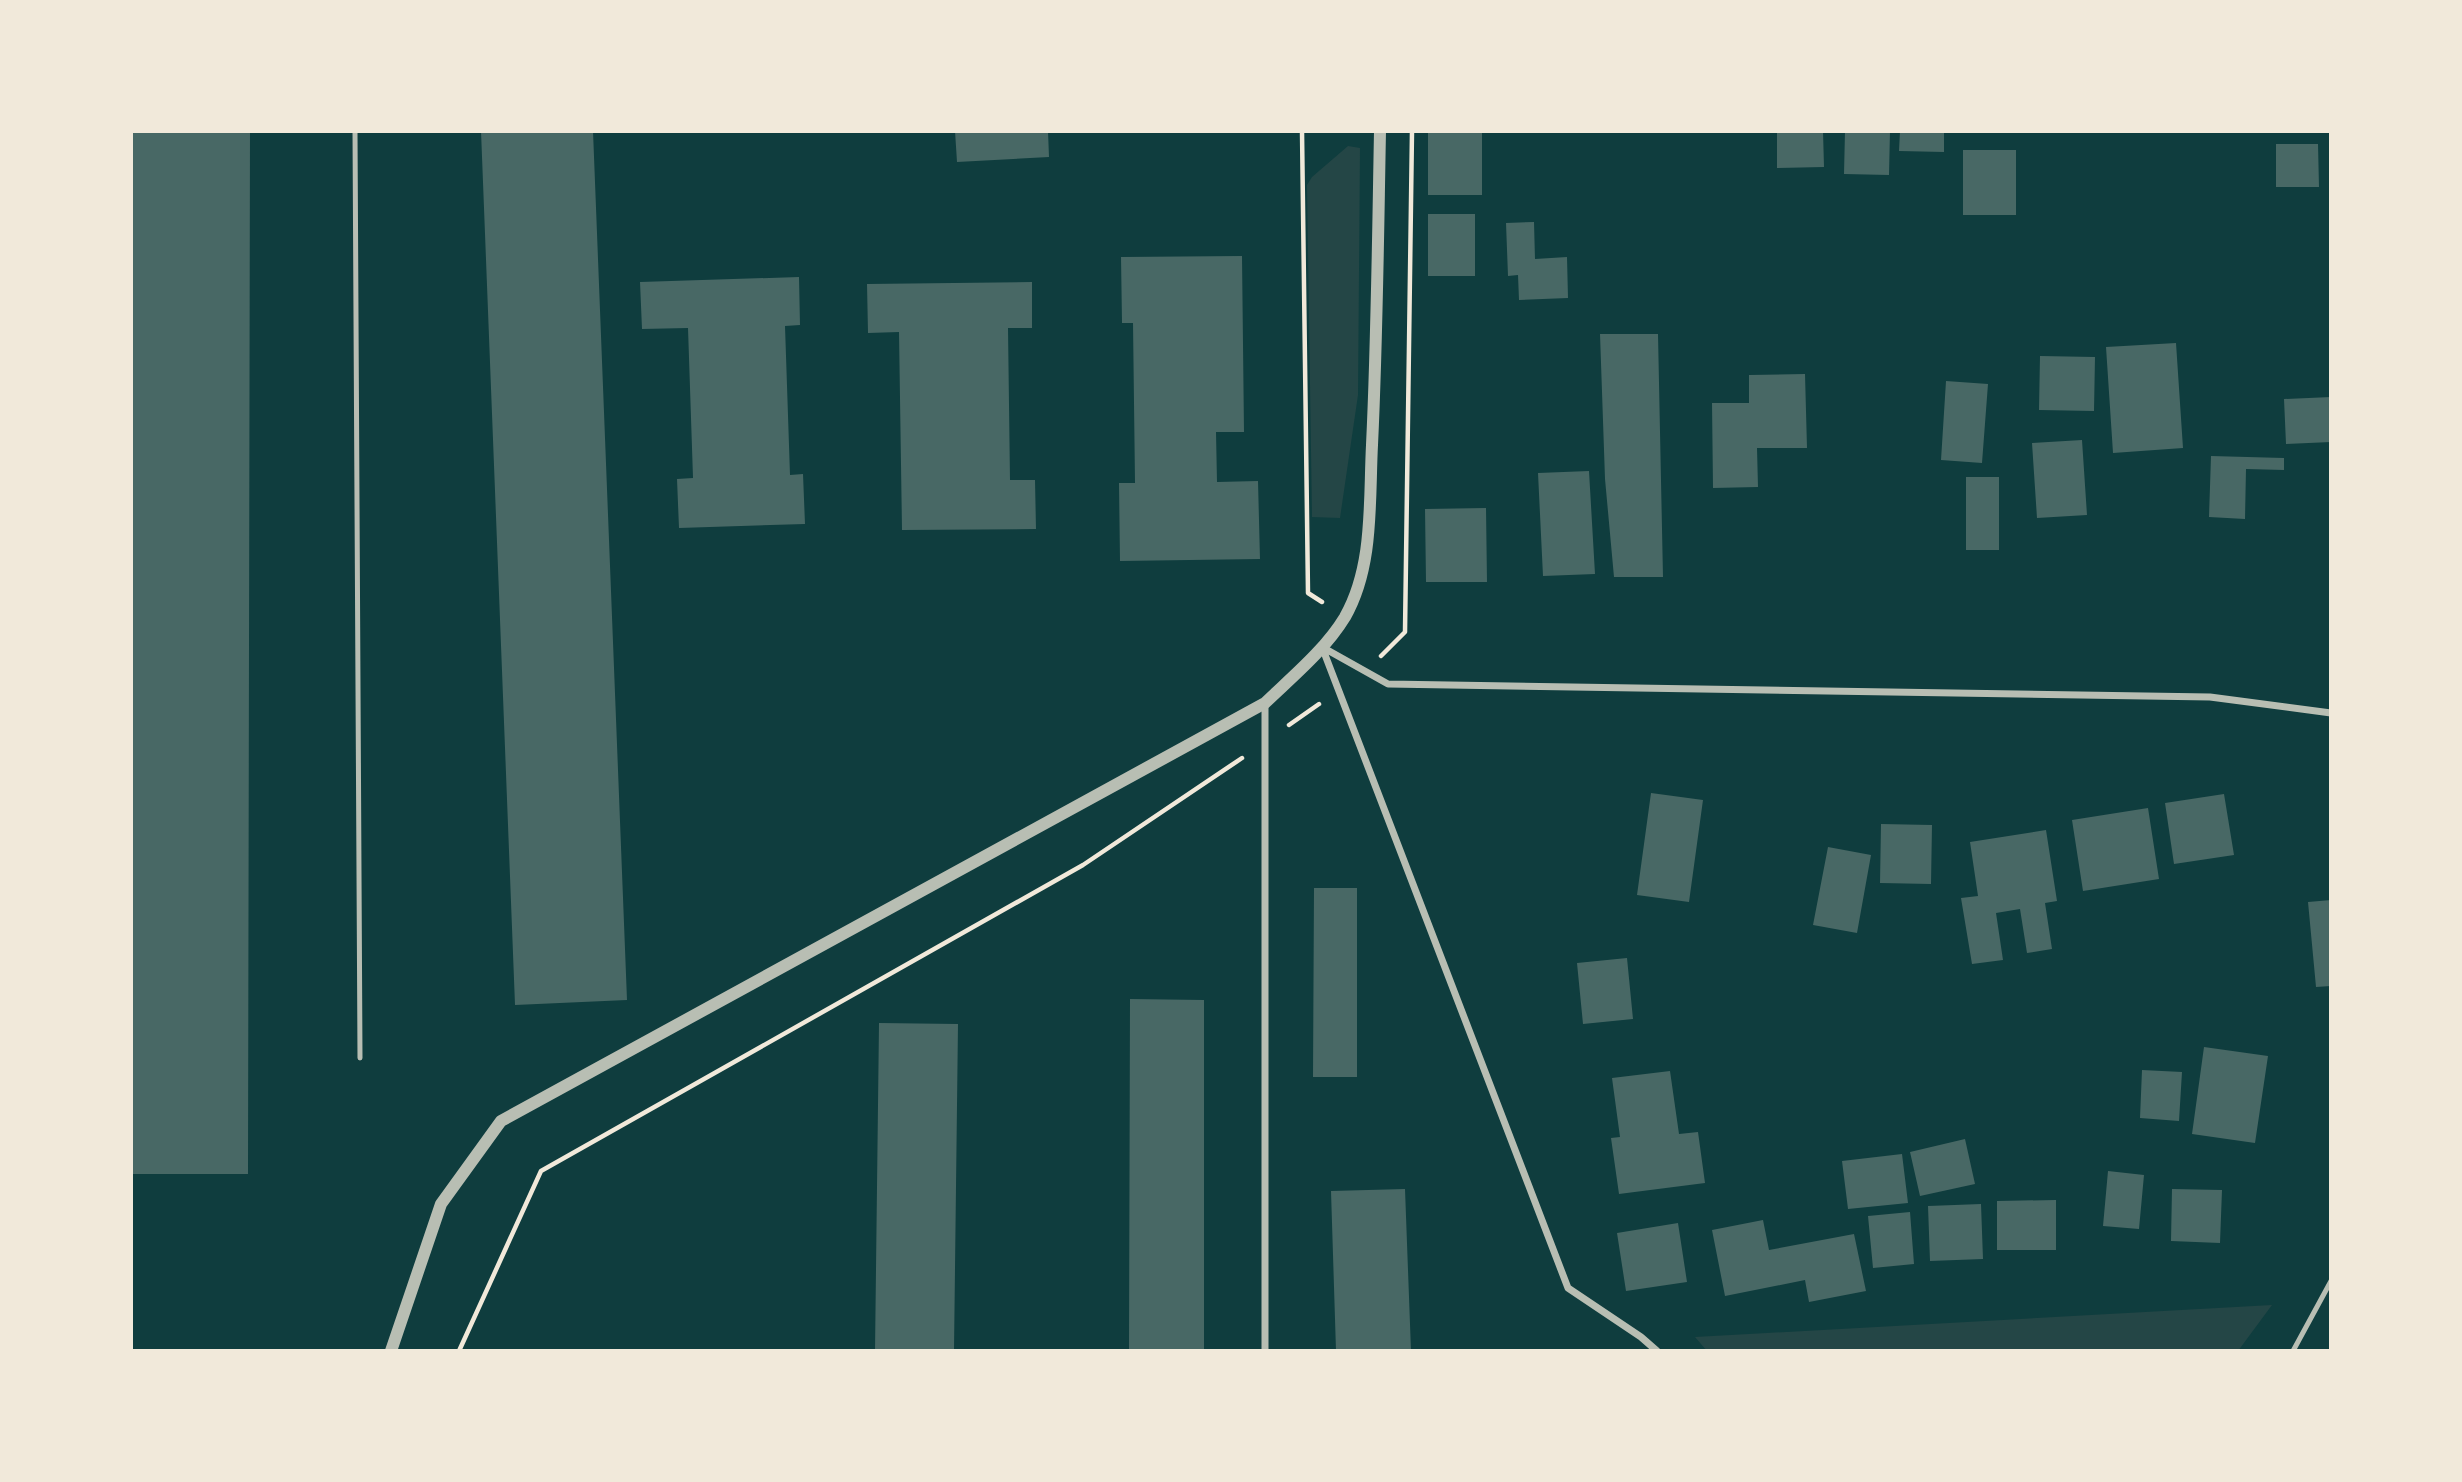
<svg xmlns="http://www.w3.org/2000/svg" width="2462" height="1482" viewBox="0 0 2462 1482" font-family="Roboto,sans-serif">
	<rect width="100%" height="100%" fill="#0f3d3e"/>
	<path fill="#244646" d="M1348 146 1360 148 1358 395 1340 518 1312 517 1307 185 1312 177Z
		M2272 1305 2238 1351H1707L1695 1337Z"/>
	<path fill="#486865" d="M131 131H250L248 1174H131Z
		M481 131H593L627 1000 515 1005Z
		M955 131H1048L1049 157 957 162Z
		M1428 131H1482V195H1428Z
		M1777 131H1823L1824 167 1777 168Z
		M1845 131H1890L1889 175 1844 174Z
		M1900 131H1944V152L1899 151Z
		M2276 144H2318L2319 187H2276Z
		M1963 150H2016V215H1963Z
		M1428 214H1475V276H1428Z
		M1534 222 1535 259 1567 257 1568 298 1519 300 1518 275 1508 276 1506 223Z
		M1242 256 1244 432H1216L1217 482 1258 481 1260 559 1120 561 1119 483H1135L1133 323H1122L1121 257Z
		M799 277 800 325 785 326 790 475 803 474 805 524 679 528 677 479 693 478 688 328 642 329 640 282Z
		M1032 282V328H1008L1010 480H1035L1036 529 902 530 899 332 868 333 867 284Z
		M1600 334H1658L1663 577H1614L1605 479Z
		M2176 343 2183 448 2113 453 2106 347Z
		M2040 356 2095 357 2094 411 2039 410Z
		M1805 374 1807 448H1757L1758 487 1713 488 1712 403H1749V375Z
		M1946 381 1988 384 1982 463 1941 460Z
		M2331 397V442L2286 444 2284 399Z
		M2082 440 2087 515 2037 518 2032 443Z
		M2211 456 2284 458V470L2246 469 2245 519 2209 517Z
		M1589 471 1595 574 1543 576 1538 473Z
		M1966 477H1999V550H1966Z
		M1486 508 1487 582H1426L1425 509Z
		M1651 793 1703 800 1689 902 1637 895Z
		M2224 794 2234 855 2174 864 2165 803Z
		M2148 808 2159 879 2083 891 2072 820Z
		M1881 824 1932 825 1931 884 1880 883Z
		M2046 830 2057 901 2045 903 2052 949 2027 953 2020 909 1996 913 2003 960 1972 964 1961 898 1978 896 1970 842Z
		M1828 847 1871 855 1857 933 1813 925Z
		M1314 888H1357V1077H1313Z
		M2331 900V986L2316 987 2308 902Z
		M1627 958 1633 1019 1583 1024 1577 963Z
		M1130 999 1204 1000V1351H1129Z
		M879 1023 958 1024 954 1351H875Z
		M2204 1047 2268 1056 2255 1143 2192 1134Z
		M2142 1070 2182 1072 2179 1121 2140 1118Z
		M1670 1071 1679 1134 1698 1132 1705 1183 1619 1194 1611 1138 1620 1137 1612 1078Z
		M1965 1139 1975 1184 1920 1196 1910 1152Z
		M1902 1154 1908 1203 1848 1209 1842 1161Z
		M2108 1171 2144 1175 2139 1229 2103 1226Z
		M1405 1189 1411 1351H1336L1331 1191Z
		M2172 1189 2222 1190 2220 1243 2171 1241Z
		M2056 1200V1250H1997V1201Z
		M1981 1204 1983 1259 1930 1261 1928 1206Z
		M1910 1212 1914 1264 1873 1268 1868 1216Z
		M1763 1220 1769 1250 1854 1234 1866 1291 1809 1302 1805 1280 1725 1296 1712 1230Z
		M1678 1223 1687 1282 1626 1291 1617 1233Z"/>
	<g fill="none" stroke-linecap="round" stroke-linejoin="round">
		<path stroke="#f1e9da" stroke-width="4.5" d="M1302 131 1308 593 1322 602
			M1381 656 1405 632 1412 131
			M1289 725 1319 704
			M459 1351 541 1171 1083 865 1242 758"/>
		<path stroke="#b8beb3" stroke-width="5" d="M355 131 360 1058
			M2293 1351 2331 1281"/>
		<path stroke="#b8beb3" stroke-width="7" d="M1322 647 1388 684 2210 697 2331 713
			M1322 647 1568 1288 1641 1337 1657 1351
			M1265 1351V703"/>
		<path stroke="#b8beb3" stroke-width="12" d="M391 1351 441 1204 501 1121 1265 703C1292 677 1325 650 1345 617 1374 566 1369 502 1372 445 1377 341 1378 236 1380 131"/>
	</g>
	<rect width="2462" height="1482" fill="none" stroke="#f1e9da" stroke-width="266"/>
</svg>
